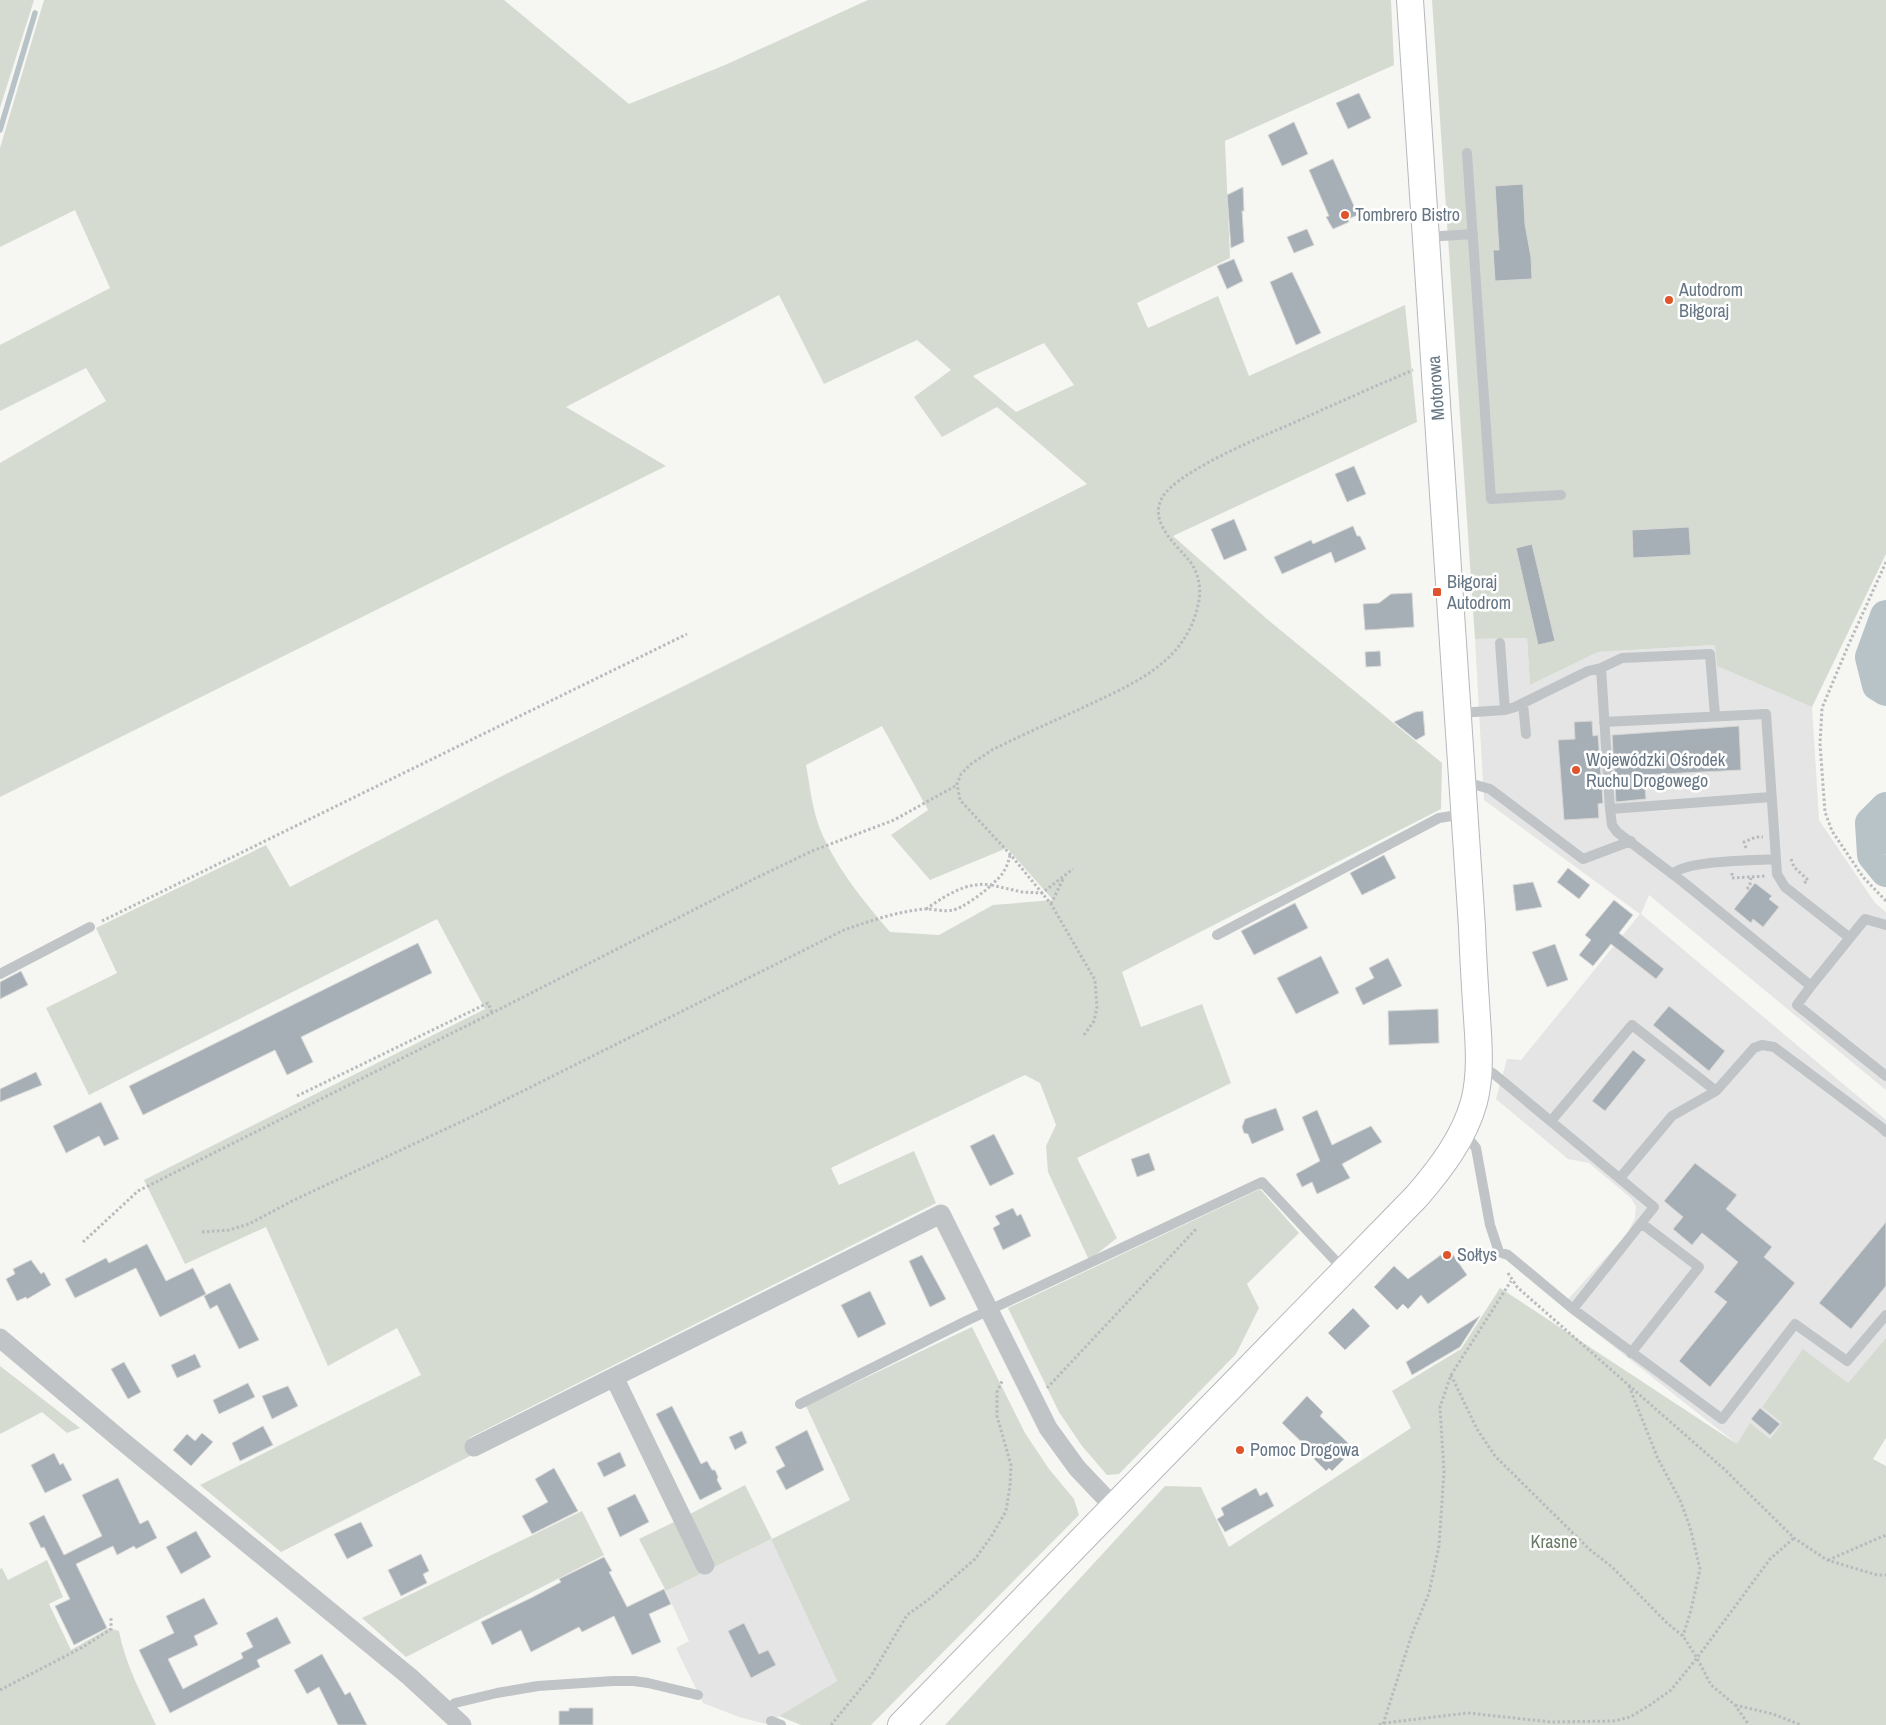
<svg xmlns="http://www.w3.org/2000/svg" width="1886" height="1725" viewBox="0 0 1886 1725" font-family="'Archivo Narrow',sans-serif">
	<rect width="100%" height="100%" fill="#f6f6f3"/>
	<path fill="#e4e5e4" d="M1527 638 1530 685 1598 652 1716 645 1717 666 1812 707 1819 820 1875 903 1886 912V1090L1649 895 1641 914 1886 1120V1338L1848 1383 1803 1350 1762 1407 1782 1423 1770 1439 1737 1444 1562 1306 1627 1234 1635 1218 1636 1207 1631 1198 1589 1163 1568 1159 1496 1099 1507 1059 1521 1060 1640 914 1484 800 1475 639Z
		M771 1539 837 1681 766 1724 739 1717 703 1703 676 1648 689 1641 666 1591Z"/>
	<path fill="#d6dbd2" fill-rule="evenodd" d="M0 0H34L0 108Z
		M44 0H504L629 104 725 65 868 0H1391L1394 65 1225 141 1230 258 1137 303 1148 328 1218 296 1249 376 1405 305 1417 422 1173 536 1267 619 1442 763 1441 809 1122 972 1141 1027 1202 1004 1231 1083 1077 1158 1117 1238 1089 1260 1048 1172 1046 1146 1056 1125 1040 1083 1025 1075 831 1168 839 1185 914 1151 936 1203 469 1438 476 1453 281 1552 200 1485 421 1375 397 1328 328 1366 266 1227 185 1264 144 1180 485 1009 437 919 89 1095 46 1008 117 973 96 928 266 845 290 887 500 777 698 679 1087 484 997 407 942 437 914 397 951 370 917 340 824 384 779 295 566 407 666 466 0 797V463L106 401 86 368 0 411V345L110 288 75 210 0 247V148ZM1044 343 1074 385 1016 412 973 376ZM882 726 928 810 891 835 930 880 1007 848 1053 900 993 905 939 935 890 932C863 900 836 868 820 829 812 809 810 786 806 765Z
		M1432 0H1886V554L1812 707 1717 666 1715 645 1598 652 1530 685 1527 638 1475 639Z
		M1260 1189 1299 1233 1247 1284 1259 1308 1236 1354 1119 1474 1107 1475 1082 1446 1059 1412 1008 1308Z
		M1500 1288 1737 1444 1750 1423 1770 1439 1782 1423 1762 1407 1803 1349 1848 1383 1886 1338V1438L1873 1459 1886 1466V1725H945L1165 1486 1201 1487 1229 1547 1411 1428 1392 1391 1461 1349Z
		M972 1327 1025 1433 1049 1469 1074 1499 1079 1515 871 1725H801L779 1716 837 1681 771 1539 666 1591 639 1539 674 1522 697 1569 714 1561 690 1514 745 1485 772 1539 850 1500 806 1406Z
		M0 1366 80 1428 67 1433 42 1412 0 1434Z
		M582 1511 604 1555 406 1657 362 1618Z
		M47 1560 63 1597 49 1604 71 1650 109 1628 119 1631C125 1664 142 1695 156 1725H0V1569L2 1568 8 1580Z"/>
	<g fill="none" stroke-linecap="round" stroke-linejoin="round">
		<path stroke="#b8c3c8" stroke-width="5.5" d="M0 130 35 13"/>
		<path stroke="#b8c3c8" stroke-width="32" d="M1886 616 1871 657 1878 685 1886 690
			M1886 808 1871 823 1873 855 1886 871"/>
	</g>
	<path fill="#a6afb5" stroke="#d8d8d6" d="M1359 93 1371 118 1348 129 1336 103Z
		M1294 122 1308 154 1282 166 1268 135Z
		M1333 159 1358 215 1348 219 1349 222 1333 229 1326 217 1329 216 1309 170Z
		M1523 184 1525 224 1531 257 1532 279 1495 281 1493 250H1499L1495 186Z
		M1243 187 1244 211H1242L1244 242 1231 248 1227 195Z
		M1307 229 1314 245 1294 253 1287 237Z
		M1234 259 1243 281 1227 289 1217 266Z
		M1292 272 1321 333 1296 345 1270 282Z
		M1354 466 1366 494 1347 502 1335 474Z
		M1234 519 1247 550 1224 560 1211 529Z
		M1353 526 1357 536H1360L1366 549 1335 563 1331 552 1282 574 1274 557 1311 540 1313 544Z
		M1689 527 1691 555 1633 558 1632 530Z
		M1532 544 1555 641 1538 645 1516 548Z
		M1412 593 1414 627 1365 630 1363 604 1379 603 1391 594Z
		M1380 651 1381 666 1366 667 1365 652Z
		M1423 711 1425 735 1416 740 1394 722 1415 712Z
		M1592 721 1593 736 1598 735 1603 803 1598 804 1599 818 1564 820 1558 740 1575 739 1574 722Z
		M1739 726 1741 770 1644 775 1646 799 1616 802 1612 735Z
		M1384 855 1396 878 1362 895 1350 873Z
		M1568 868 1590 885 1579 899 1557 882Z
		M1533 882 1542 907 1516 911 1513 885Z
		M1755 883 1772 896 1769 899 1779 907 1763 927 1753 919 1751 923 1734 909Z
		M1614 900 1633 915 1619 933 1664 969 1656 979 1611 944 1593 966 1579 955 1591 940 1585 935Z
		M1295 903 1308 928 1254 955 1241 931Z
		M418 943 432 973 301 1037 313 1062 287 1075 275 1050 143 1115 129 1086Z
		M1555 944 1568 980 1547 987 1532 952Z
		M1321 956 1339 993 1296 1014 1277 978Z
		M1388 958 1402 986 1363 1005 1355 988 1374 978 1369 968Z
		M21 971 28 985 0 999V982Z
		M1669 1006 1725 1051 1709 1071 1653 1025Z
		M1438 1009 1439 1043 1389 1045 1388 1011Z
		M1633 1050 1646 1060 1605 1111 1592 1101Z
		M36 1072 42 1085 0 1102V1089Z
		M101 1102 119 1139 104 1146 99 1136 66 1153 53 1126Z
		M1276 1108 1284 1130 1252 1144 1248 1134 1244 1133 1242 1127 1245 1119Z
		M1317 1110 1332 1145 1371 1126 1382 1142 1342 1164 1350 1178 1317 1194 1312 1182 1302 1187 1296 1174 1320 1161 1302 1117Z
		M994 1134 1014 1174 990 1186 970 1146Z
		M1149 1153 1155 1170 1137 1177 1131 1159Z
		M1695 1163 1737 1195 1726 1209 1772 1247 1764 1257 1795 1283 1710 1387 1679 1361 1727 1302 1714 1292 1738 1262 1702 1233 1692 1245 1673 1229 1683 1217 1664 1201Z
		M1013 1208 1017 1216 1021 1214 1031 1236 1003 1250 993 1228 1000 1224 995 1216Z
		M1886 1222V1286L1851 1329 1819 1303Z
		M147 1244 166 1281 193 1268 206 1294 160 1317 136 1268 75 1298 65 1279 106 1258 109 1263Z
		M1449 1249 1467 1275 1428 1304 1421 1295 1408 1309 1403 1304 1397 1310 1374 1287 1394 1266 1408 1279Z
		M922 1255 946 1299 930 1307 909 1261Z
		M31 1260 41 1274 44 1272 51 1285 27 1299 26 1297 17 1301 6 1279 15 1274 13 1269Z
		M230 1283 259 1340 239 1349 217 1305 210 1309 204 1296Z
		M870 1291 886 1324 858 1338 841 1305Z
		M1353 1308 1370 1326 1345 1350 1328 1333Z
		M1480 1316 1460 1347 1412 1375 1406 1362Z
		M195 1354 201 1367 177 1378 171 1365Z
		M124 1362 141 1392 128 1399 111 1369Z
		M248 1383 255 1397 219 1414 213 1400Z
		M288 1386 298 1406 272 1419 262 1396Z
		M1307 1396 1323 1412 1320 1416 1348 1443 1347 1449 1341 1456 1344 1459 1332 1471 1329 1468 1326 1471 1314 1459 1316 1456 1282 1423Z
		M672 1406 701 1464 707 1461 712 1470H715L718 1477 717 1480 722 1489 700 1500 656 1414Z
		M1760 1408 1780 1424 1770 1435 1751 1419Z
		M263 1426 273 1445 240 1461 232 1443Z
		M807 1430 824 1470 786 1490 776 1471 785 1466 775 1447Z
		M742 1431 747 1443 735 1450 729 1437Z
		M202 1433 213 1442 191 1466 173 1450 187 1434 195 1441Z
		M620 1452 626 1466 604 1477 597 1463Z
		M54 1453 60 1465 63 1463 72 1480 45 1493 31 1465Z
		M554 1468 578 1511 532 1534 522 1516 548 1502 535 1479Z
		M118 1478 140 1524 148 1520 157 1538 136 1549 134 1546 117 1555 113 1546 76 1564 107 1628 74 1645 55 1606 70 1599 44 1547 41 1548 29 1523 44 1515 64 1555 102 1536 82 1495Z
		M1256 1488 1260 1496 1267 1492 1274 1506 1225 1532 1217 1519 1224 1515 1221 1508Z
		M635 1494 649 1522 620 1537 607 1508Z
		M361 1522 373 1546 347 1559 334 1534Z
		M196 1531 211 1557 181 1574 166 1547Z
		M421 1554 429 1571 423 1574 427 1583 401 1596 388 1570Z
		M604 1557 612 1571 609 1572 627 1607 664 1589 671 1604 649 1614 661 1642 632 1655 614 1616 582 1632 579 1627 531 1652 521 1630 492 1645 481 1622 533 1597 561 1582 559 1579Z
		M204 1598 218 1624 194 1636 198 1645 168 1659 183 1689 243 1658 241 1653 253 1647 246 1633 277 1617 291 1643 257 1660 260 1667 170 1713 139 1650 174 1633 166 1616Z
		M744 1623 759 1654 768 1650 776 1665 751 1678 728 1631Z
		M322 1654 345 1695 350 1692 367 1725H338L319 1687 307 1694 294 1670Z
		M569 1708H593V1725H559V1711H569Z"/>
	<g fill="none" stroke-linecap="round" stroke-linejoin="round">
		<defs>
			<path id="secondary" d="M901 1725 1417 1196C1441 1168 1464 1138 1474 1102 1481 1075 1479 1046 1477 1018 1475 988 1473 957 1472 927L1410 0"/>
		</defs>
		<use href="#secondary" stroke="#b4b9be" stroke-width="28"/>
		<path stroke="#b8bbbe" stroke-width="3" stroke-dasharray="2.5 2.5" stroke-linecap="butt" d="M1886 562 1848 646 1822 708 1820 744 1825 812 1832 831 1863 877 1886 901
			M1746 848 1744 842 1756 837H1763
			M1791 859 1794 867 1808 880 1803 884
			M1732 873V878L1766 876
			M1747 889 1750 885 1751 876
			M1051 904 1064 877
			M926 909C945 896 967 881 991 885 1002 876 1007 869 1010 855
			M102 921 687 634
			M1084 1035 1094 1021 1097 1007 1095 980 1051 904 1010 854 960 800 957 784 961 774 971 764 992 750C1020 736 1049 723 1078 710 1127 686 1185 666 1198 605 1202 589 1199 572 1188 559 1174 543 1149 521 1162 498 1177 470 1271 433 1302 419 1339 402 1376 386 1413 370
			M297 1096 488 1003 492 1013
			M202 1232 229 1230 249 1224 292 1201 467 1119 844 930C870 921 898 911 926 909 934 909 944 912 953 910 961 909 985 892 991 885L1022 892 1042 893 1073 869
			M83 1242 138 1191 492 1013 754 879 812 851 894 820 957 785
			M1508 1273 1517 1287 1724 1469 1794 1538 1827 1560 1877 1575H1886
			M1451 1375 1477 1429 1495 1456 1589 1549 1612 1567 1668 1624 1683 1636 1697 1658 1711 1685 1735 1705 1749 1725
			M1629 1386 1658 1459 1680 1500 1690 1527 1700 1569 1691 1610 1683 1636
			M1047 1388 1197 1228
			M1828 1560 1886 1535
			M0 1690 83 1647 111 1629V1616
			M1735 1705 1773 1714 1801 1725
			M1383 1724 1412 1634 1429 1593 1439 1546 1444 1472 1440 1407 1451 1375 1511 1281
			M831 1725 871 1676 907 1615 928 1600 975 1559 991 1537 1006 1511 1010 1486 1011 1465 997 1416V1392L1003 1379
			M1379 1725 1384 1723 1468 1713 1551 1722 1614 1721 1630 1717 1650 1705 1671 1690 1697 1658 1770 1559 1794 1538"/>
		<path stroke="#c0c4c7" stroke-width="10" d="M1467 153 1491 499 1561 495
			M1426 237 1473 234
			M1500 643 1505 710
			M1601 668 1622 658 1710 654 1715 716
			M1523 704 1526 734
			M1459 713 1505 710 1515 707 1588 671 1601 668 1610 809 1612 825 1617 832 1683 882 1811 986 1865 919 1886 925
			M1604 722 1766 714 1777 874 1785 887 1850 938
			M1463 785H1476L1490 789 1583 859 1631 841
			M1610 809 1771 797
			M1672 874C1688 860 1751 861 1775 859
			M1217 935 1439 818 1464 814
			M0 974 90 927
			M1811 986 1797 1005 1886 1076
			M1551 1121 1632 1025 1716 1091
			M1463 1132 1476 1148 1490 1225 1499 1252 1508 1255 1573 1309 1654 1207 1494 1074 1481 1066
			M1620 1178 1672 1116 1716 1091 1754 1048 1762 1045 1774 1047 1881 1127 1886 1132
			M1573 1309 1722 1419 1795 1324 1847 1361 1886 1315
			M1631 1353 1699 1267 1641 1223
			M800 1404 966 1321 1262 1182 1344 1270
			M447 1711 455 1703 497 1693 538 1686 613 1681H634L648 1683 698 1695
			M771 1721 781 1725"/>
		<path stroke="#c0c4c7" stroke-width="19" d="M0 1338 121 1440 410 1677 462 1725
			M614 1377 705 1565
			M474 1447 941 1214 1048 1428 1077 1468 1114 1507"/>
		<use href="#secondary" stroke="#fff" stroke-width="26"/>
	</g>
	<g fill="#df542a" stroke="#fff" stroke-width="2">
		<circle cx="1345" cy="215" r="5"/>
		<circle cx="1669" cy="300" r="5"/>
		<rect x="1432" y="587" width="10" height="10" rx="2.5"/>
		<circle cx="1576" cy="770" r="5"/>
		<circle cx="1447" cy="1255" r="5"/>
		<circle cx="1240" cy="1450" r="5"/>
	</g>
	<g text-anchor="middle" stroke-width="5" stroke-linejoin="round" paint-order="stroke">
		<g font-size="18" fill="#667684" stroke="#fff" text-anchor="start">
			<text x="1355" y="221">Tombrero Bistro</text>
			<text x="1679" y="296">Autodrom<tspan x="1679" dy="21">Biłgoraj</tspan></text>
			<text x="1447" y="588">Biłgoraj<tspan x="1447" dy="21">Autodrom</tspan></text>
			<text x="1586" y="766">Wojewódzki Ośrodek<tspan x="1586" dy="21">Ruchu Drogowego</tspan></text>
			<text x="1457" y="1261">Sołtys</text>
			<text x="1250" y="1456">Pomoc Drogowa</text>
		</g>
		<g font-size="18" fill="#667684" stroke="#fff">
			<text transform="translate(1436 388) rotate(-94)" y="6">Motorowa</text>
		</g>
		<g font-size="18" fill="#697b65" stroke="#fff">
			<text x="1554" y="1548">Krasne</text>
		</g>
	</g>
</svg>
